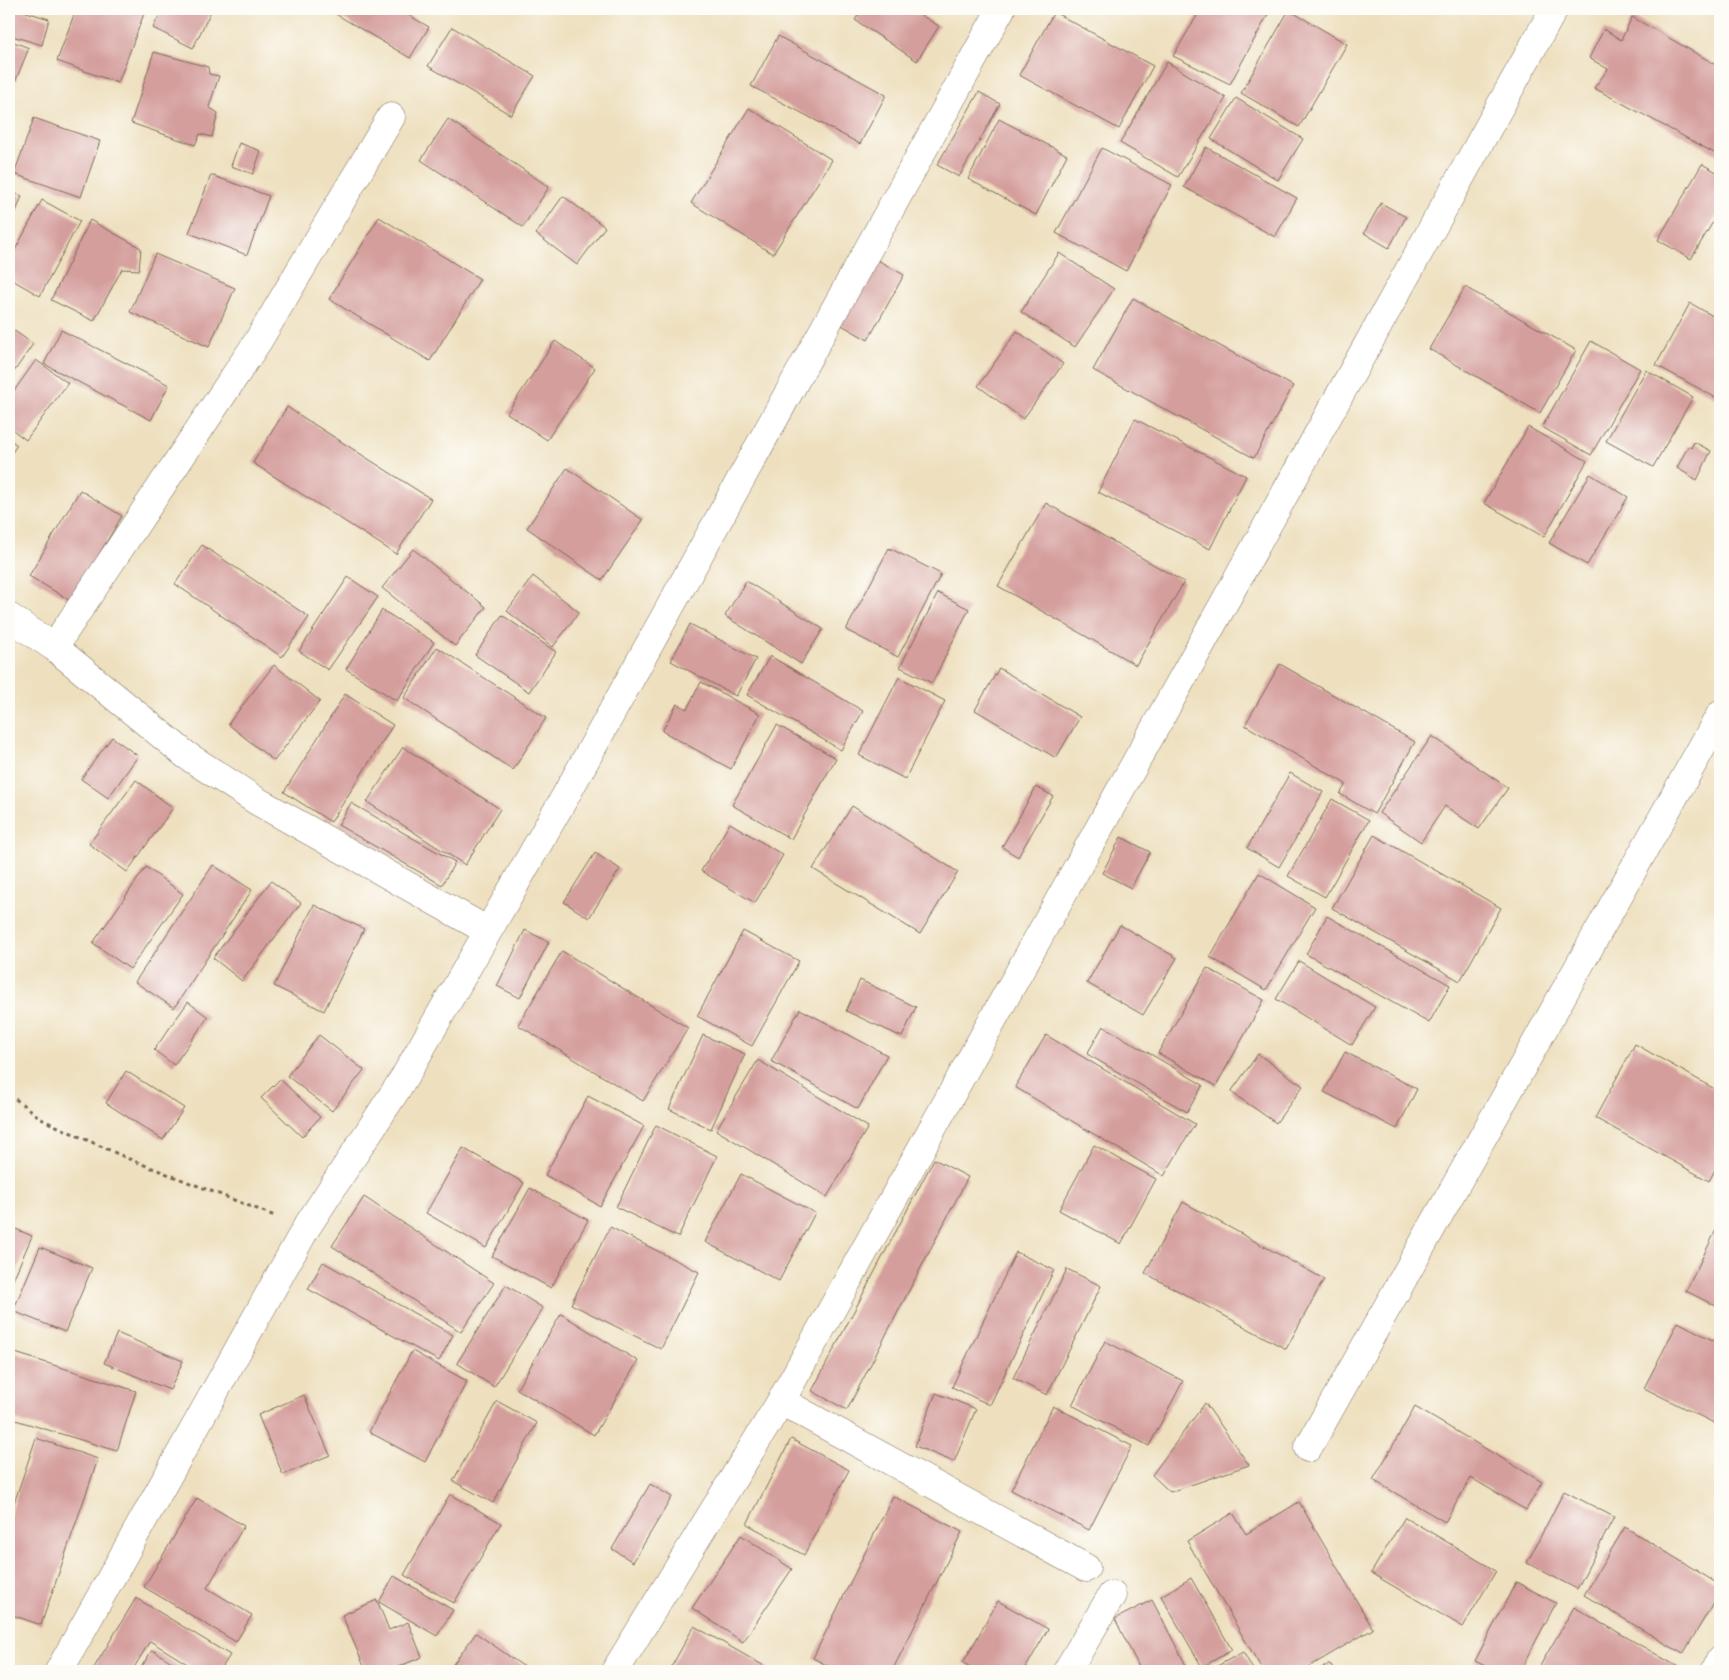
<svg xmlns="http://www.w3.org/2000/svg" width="1729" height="1680" viewBox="0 0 1729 1680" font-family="Cardo,serif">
	<rect width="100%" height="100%" fill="#fdfcf7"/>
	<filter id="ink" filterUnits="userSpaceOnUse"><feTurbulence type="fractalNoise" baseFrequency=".02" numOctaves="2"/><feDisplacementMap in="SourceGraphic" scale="10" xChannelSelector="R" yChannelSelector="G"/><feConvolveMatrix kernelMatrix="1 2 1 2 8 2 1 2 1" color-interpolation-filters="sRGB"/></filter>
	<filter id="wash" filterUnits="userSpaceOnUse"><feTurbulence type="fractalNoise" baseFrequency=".0096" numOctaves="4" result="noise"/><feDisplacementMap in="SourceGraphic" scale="20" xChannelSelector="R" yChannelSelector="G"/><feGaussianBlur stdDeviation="1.12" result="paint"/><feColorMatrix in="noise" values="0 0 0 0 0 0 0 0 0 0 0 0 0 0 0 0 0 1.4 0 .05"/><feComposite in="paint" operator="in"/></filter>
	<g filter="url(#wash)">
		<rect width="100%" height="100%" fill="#eee0bf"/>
		<g id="blocks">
			<path fill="#d49e9c" d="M9 9H17L49 19 42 45 9 35Z
				M76 9H140L145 11 118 83 57 61Z
				M162 9H212L193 48 153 28Z
				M337 9H398L429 27 410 58 334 13Z
				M862 9H911L939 26 917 61 855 20Z
				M1201 9H1271L1230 84 1173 56Z
				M1289 10 1347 44 1299 127 1241 93Z
				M1054 12 1153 66 1119 129 1019 75Z
				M1632 17 1720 67V156L1594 88 1608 69 1589 58 1604 29 1621 40Z
				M452 27 535 76 511 115 428 66Z
				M778 36 886 95 860 144 751 86Z
				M9 40 29 48 15 82 9 80Z
				M154 52 208 67 209 74 219 76 209 107 218 113 212 137 200 134 195 145 131 123Z
				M1167 62 1226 98 1178 177 1120 143Z
				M979 92 1000 104 959 177 937 165Z
				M1236 98 1303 139 1278 180 1211 139Z
				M749 108 832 160 773 254 691 203Z
				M34 118 100 141 81 197 14 174Z
				M448 119 549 187 523 227 421 160Z
				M999 119 1067 155 1036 215 968 179Z
				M239 143 261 151 253 174 231 166Z
				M1206 147 1297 198 1275 237 1184 187Z
				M1102 148 1172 185 1126 271 1056 233Z
				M1702 164 1720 174V210L1691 259 1658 240Z
				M211 175 269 196 247 255 189 233Z
				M9 191 22 196 9 230Z
				M563 196 605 227 577 265 536 234Z
				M42 200 80 221 40 296 9 278V261Z
				M1381 203 1406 217 1389 248 1364 233Z
				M379 217 480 279 430 361 329 299Z
				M90 220 141 248 139 270 122 269 94 321 51 300Z
				M1059 253 1114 289 1075 347 1021 312Z
				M155 254 235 288 209 347 130 312Z
				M874 258 904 275 868 340 838 323Z
				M1465 287 1576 350 1540 413 1429 349Z
				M1133 298 1293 386 1254 458 1093 370Z
				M1690 303 1720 320V400L1656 365Z
				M9 327 33 344 9 379Z
				M61 330 169 385 151 420 44 364Z
				M1017 331 1063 364 1023 419 978 386Z
				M555 341 595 368 547 440 507 413Z
				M1591 341 1640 369 1591 455 1542 427Z
				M36 360 68 383 26 440 9 427V398Z
				M1646 370 1693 397 1653 467 1606 441Z
				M287 407 431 499 396 554 253 463Z
				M1135 419 1246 476 1210 549 1098 492Z
				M1528 427 1587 461 1544 537 1484 503Z
				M9 439 17 445 9 457Z
				M1694 442 1711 451 1697 480 1677 468 1688 446 1691 448Z
				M567 468 643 520 602 580 527 528Z
				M1590 474 1628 497 1587 565 1549 543Z
				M80 490 122 516 71 601 29 576Z
				M1046 503 1184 582 1136 665 998 586Z
				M202 545 309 617 282 657 175 584Z
				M889 548 941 574 898 657 846 630Z
				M413 549 486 607 455 646 382 588Z
				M533 576 579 612 553 647 507 611Z
				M348 577 378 597 328 670 299 651Z
				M746 581 823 629 801 664 725 616Z
				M938 593 969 609 932 683 900 667Z
				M382 610 434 642 397 701 346 669Z
				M502 615 556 652 529 692 475 655Z
				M690 624 756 659 736 696 671 661Z
				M437 647 546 718 513 770 404 698Z
				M770 656 863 711 841 750 747 695Z
				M1280 664 1415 742 1374 814 1340 794 1346 784 1245 725Z
				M274 665 320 701 274 761 228 724Z
				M999 668 1080 717 1056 758 975 710Z
				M899 677 945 701 905 779 859 755Z
				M701 682 760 714 731 769 662 731 677 704 687 709Z
				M345 694 393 725 331 822 284 792Z
				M777 725 836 758 791 839 732 805Z
				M1432 736 1508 788 1479 829 1445 806 1421 842 1379 813Z
				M112 737 138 756 108 798 81 779Z
				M403 747 500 809 465 865 367 802Z
				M1290 773 1323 792 1279 867 1247 848Z
				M136 780 173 808 127 872 89 844Z
				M1036 787 1053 796 1018 857 1002 847Z
				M1332 799 1369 820 1325 897 1288 876Z
				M351 803 455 862 442 885 338 825Z
				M852 806 958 872 920 934 813 869Z
				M730 823 783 855 755 903 701 871Z
				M1374 835 1501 908 1460 981 1332 908Z
				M1121 837 1150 852 1131 888 1102 873Z
				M595 853 620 869 589 918 564 902Z
				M213 865 252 890 174 1008 135 982Z
				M146 867 183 894 130 969 93 943Z
				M1259 873 1315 907 1266 990 1210 957Z
				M271 881 301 903 242 981 213 958Z
				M314 905 364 929 324 1011 274 986Z
				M1327 916 1450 985 1429 1023 1306 954Z
				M1120 925 1177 958 1143 1015 1087 983Z
				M525 930 549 942 520 998 497 986Z
				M743 931 799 961 752 1046 697 1016Z
				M562 951 688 1028 643 1101 518 1025Z
				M1299 961 1375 1007 1352 1045 1276 999Z
				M1207 968 1264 1000 1216 1086 1158 1053Z
				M860 980 916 1007 902 1037 846 1011Z
				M188 1002 208 1017 174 1065 154 1050Z
				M800 1009 887 1055 858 1109 771 1061Z
				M1103 1026 1203 1085 1187 1112 1087 1054Z
				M319 1035 364 1070 332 1111 287 1076Z
				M703 1035 745 1054 711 1129 669 1109Z
				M1046 1035 1195 1124 1164 1176 1015 1087Z
				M1635 1044 1720 1092V1161L1709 1181 1595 1118Z
				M1345 1052 1417 1089 1397 1129 1324 1092Z
				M1258 1054 1303 1086 1276 1123 1231 1092Z
				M758 1060 868 1127 827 1197 716 1130Z
				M126 1071 184 1108 163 1140 106 1103Z
				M280 1079 320 1117 302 1137 261 1098Z
				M588 1096 644 1126 600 1206 545 1175Z
				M656 1125 717 1156 678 1237 616 1207Z
				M1094 1145 1156 1179 1121 1244 1059 1210Z
				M463 1148 524 1183 486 1248 426 1213Z
				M934 1159 968 1177 847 1410 812 1391Z
				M741 1174 815 1213 779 1281 705 1242Z
				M530 1188 588 1220 551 1288 492 1256Z
				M364 1197 494 1283 461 1332 332 1246Z
				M1183 1202 1324 1279 1286 1349 1145 1273Z
				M1720 1222V1308L1686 1291Z
				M9 1226 32 1236 9 1289Z
				M610 1227 699 1272 661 1349 571 1304Z
				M40 1247 92 1268 65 1332 13 1311Z
				M1016 1252 1054 1270 990 1405 952 1387Z
				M323 1262 453 1335 439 1361 308 1289Z
				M1067 1269 1101 1286 1047 1395 1013 1378Z
				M506 1285 543 1308 494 1387 457 1363Z
				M561 1314 638 1361 594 1435 517 1389Z
				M1678 1322 1720 1344V1426L1644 1388Z
				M117 1333 183 1361 170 1390 104 1363Z
				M1105 1341 1183 1381 1149 1446 1072 1405Z
				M9 1351 136 1391 117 1451 9 1418Z
				M412 1351 467 1381 425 1462 369 1432Z
				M936 1393 976 1409 954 1462 915 1446Z
				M304 1395 330 1455 283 1475 258 1415Z
				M497 1401 537 1423 493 1503 453 1481Z
				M1205 1403 1249 1465 1170 1492 1152 1475Z
				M1053 1406 1132 1446 1089 1530 1011 1490Z
				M1415 1407 1542 1482 1526 1510 1471 1478 1445 1522 1373 1480Z
				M36 1438 98 1459 41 1625 9 1614V1518Z
				M791 1439 849 1470 804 1555 747 1524Z
				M650 1484 672 1497 633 1562 612 1549Z
				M1564 1491 1614 1517 1577 1589 1527 1563Z
				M450 1494 501 1523 454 1603 404 1575Z
				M893 1496 962 1532 892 1671H838L813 1658Z
				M197 1498 244 1526 207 1588 252 1615 236 1642 144 1587Z
				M1299 1502 1373 1629 1302 1671H1263L1187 1541 1233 1513 1246 1534Z
				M1405 1517 1496 1571 1463 1627 1371 1573Z
				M1625 1527 1720 1585V1592L1683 1654 1584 1595Z
				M741 1535 792 1569 743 1642 692 1608Z
				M394 1576 453 1610 437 1636 379 1602Z
				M1191 1578 1232 1650 1202 1667 1161 1596Z
				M1516 1582 1556 1603 1520 1671H1495L1475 1661Z
				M136 1598 230 1655 220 1671H199L150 1641 132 1671H92Z
				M377 1600 389 1630 408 1622 422 1657 388 1671H366L342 1615Z
				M1152 1600 1189 1671H1141L1115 1619Z
				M998 1601 1048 1629 1024 1671H978L963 1663Z
				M1574 1607 1680 1668 1679 1671H1537Z
				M694 1626 773 1671H669Z
				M476 1633 530 1671H448Z
				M152 1650 187 1671H139Z
				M1243 1652 1254 1671H1208Z
				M1330 1664 1334 1671H1316Z"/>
		</g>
	</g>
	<g filter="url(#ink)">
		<use href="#blocks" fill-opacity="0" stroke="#7a6a56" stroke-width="1"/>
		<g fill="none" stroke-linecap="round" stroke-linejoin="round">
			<defs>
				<path id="minor" d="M9 617 54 647 186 755 257 801 488 931
					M54 647 258 341 391 117
					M781 1401 1086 1568
					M1308 1448 1720 715
					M59 1671 306 1228 404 1078 566 795 1001 9
					M615 1671 781 1401 1554 9
					M1067 1671 1112 1595
					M1715 1671 1720 1660"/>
			</defs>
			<use href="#minor" stroke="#7a6a56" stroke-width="29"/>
			<path stroke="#7a6a56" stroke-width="3" stroke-dasharray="4 4" stroke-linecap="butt" d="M9 1094 43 1120 129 1159 275 1216"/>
			<use href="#minor" stroke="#fff" stroke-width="28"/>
		</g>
	</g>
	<rect width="1729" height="1680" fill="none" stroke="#fdfcf7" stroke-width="30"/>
</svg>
